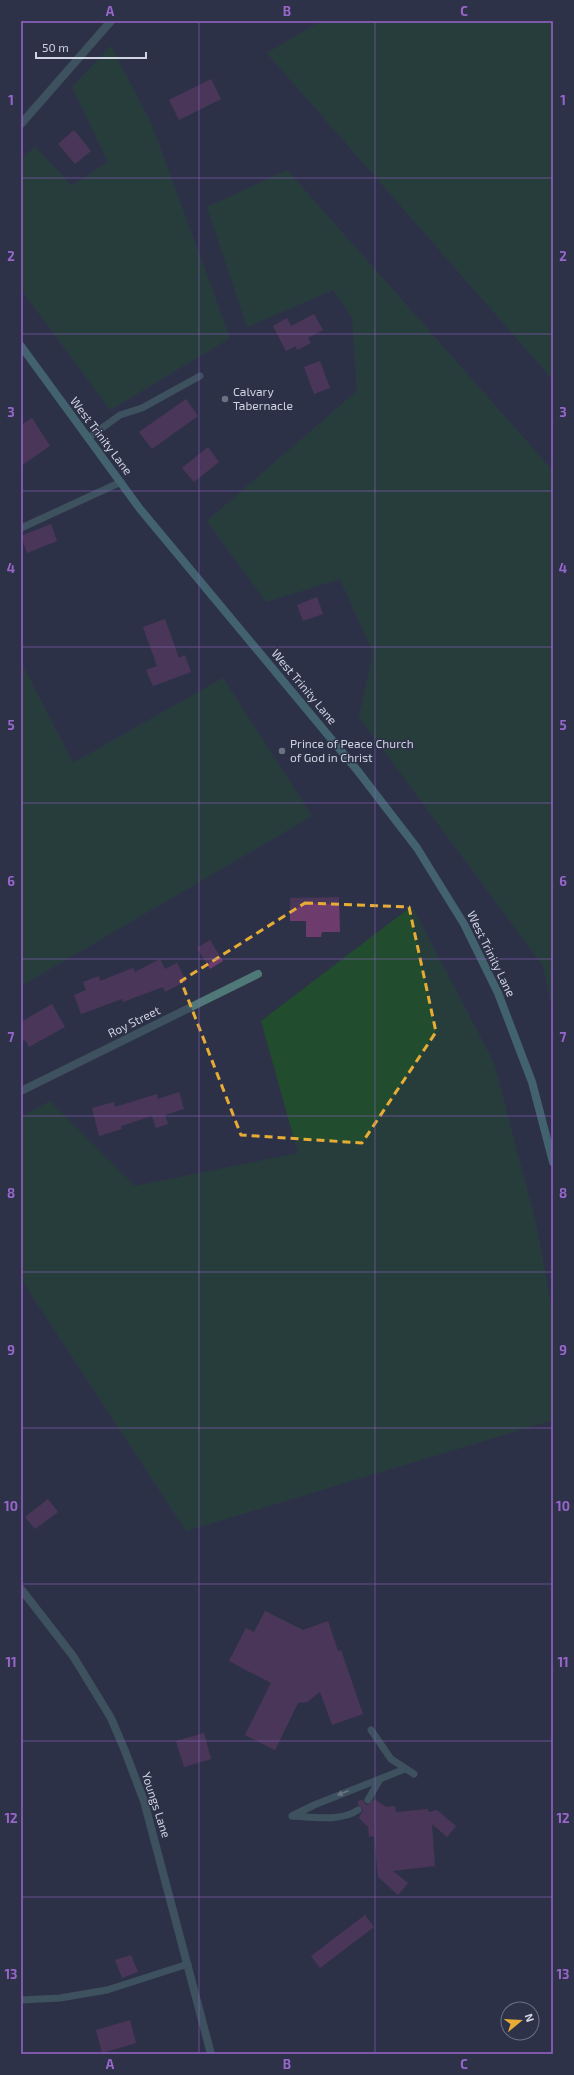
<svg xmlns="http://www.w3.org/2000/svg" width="574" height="2075" viewBox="0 0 574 2075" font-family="'Exo 2',sans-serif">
	<rect width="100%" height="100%" fill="#2d3248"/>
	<path fill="#214d2e" d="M321 21H553V380L267 53Z
		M111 46 152 125 230 338 110 410 21 289V159L35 147 72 186 108 162 72 87Z
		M287 170 553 471V1012L543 966 359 717 373 653 340 579 266 602 207 521 357 391 352 317 333 290 247 327 207 207Z
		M21 662 73 763 223 678 312 816 21 986Z
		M412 906 494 1063 536 1223 553 1317V1420L186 1531 21 1279V1117L50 1101 135 1186 298 1153 261 1021Z"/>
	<path fill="#6e3c6c" d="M211 79 221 99 179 120 169 100Z
		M74 130 91 151 75 164 58 144Z
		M314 314 323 330 308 338 311 343 297 350 296 346 286 351 273 326 287 318 291 326Z
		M320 361 330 388 314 394 304 367Z
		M186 399 198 416 152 449 139 432Z
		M32 418 50 446 21 466V425Z
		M208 447 219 462 194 482 182 468Z
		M51 524 57 541 27 553 21 536Z
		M317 597 323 614 303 621 297 605Z
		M165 619 179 658 185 655 191 672 153 686 146 670 157 666 143 627Z
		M339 897 340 932H322L321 937H306V921H290V898Z
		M210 940 223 961 210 969 197 948Z
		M160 959 165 969 177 963 186 981 165 992 163 987 123 1002 122 999 81 1014 74 995 86 990 83 982 99 976 100 981 133 968 135 972Z
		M52 1004 65 1027 29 1047 25 1040 21 1042V1022Z
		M179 1092 184 1109 165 1115 168 1124 156 1128 152 1116 121 1126 122 1129 99 1136 92 1108 114 1102 115 1107 157 1094 158 1099Z
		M48 1499 58 1512 35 1529 25 1517Z
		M265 1611 303 1630 328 1621 338 1651 341 1650 363 1714 332 1725 320 1692 307 1702 298 1703 275 1750 245 1735 271 1683 229 1661 246 1628 254 1632Z
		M204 1733 211 1759 184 1767 176 1741Z
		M374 1799 386 1807 395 1806 396 1812 428 1809 429 1812 437 1810 456 1826 447 1837 432 1824 435 1866 393 1871 408 1883 398 1895 378 1877 374 1836 369 1837 368 1827 359 1818 363 1810 358 1805V1801L363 1800 365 1804 368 1805Z
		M365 1915 374 1927 320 1968 311 1956Z
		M131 1955 138 1972 122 1978 115 1960Z
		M130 2020 136 2043 102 2053 96 2030Z"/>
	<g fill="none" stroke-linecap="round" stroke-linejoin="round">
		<path stroke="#517878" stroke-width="7" d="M88 438 120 415 142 408 200 376
			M21 528 121 482
			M371 1730 391 1759 414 1774
			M368 1800 380 1779
			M292 1816 314 1805 405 1769
			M292 1816C312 1817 341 1822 358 1810
			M21 2000 60 1998 107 1990 188 1964"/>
		<path stroke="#517878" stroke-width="8" d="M21 1091 258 974
			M21 1589 73 1656 111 1718 125 1751 144 1801 211 2054"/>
		<path stroke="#517878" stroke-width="8" d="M21 124 111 21"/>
		<path stroke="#5d9e9e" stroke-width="8" d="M21 346 140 509 357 770 417 848 464 924 498 993 532 1082 553 1162"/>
	</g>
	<defs><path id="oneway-solid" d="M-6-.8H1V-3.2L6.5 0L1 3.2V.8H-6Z"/></defs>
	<use fill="#b6c1cd" href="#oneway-solid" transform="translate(343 1793) rotate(159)"/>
	<path d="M0 0H574V2075H0ZM305 903 409 907 436 1032 362 1143 241 1135 181 981Z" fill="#2d3248" fill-opacity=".55" fill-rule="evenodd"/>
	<path fill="none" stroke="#e6ac36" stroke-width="3" stroke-dasharray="8 5" stroke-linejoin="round" d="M305 903 409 907 436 1032 362 1143 241 1135 181 981Z"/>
	<path fill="none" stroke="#9866cb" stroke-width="1" stroke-opacity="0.55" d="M199 21V2054M375 21V2054M21 178H553M21 334H553M21 491H553M21 647H553M21 803H553M21 959H553M21 1116H553M21 1272H553M21 1428H553M21 1584H553M21 1741H553M21 1897H553"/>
	<g fill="#6b7280" stroke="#2d3248" stroke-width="1.5">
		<circle cx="225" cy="399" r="4"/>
		<circle cx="282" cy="751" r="4"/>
	</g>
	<g text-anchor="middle" stroke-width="3" stroke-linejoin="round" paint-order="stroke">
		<g font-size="12" fill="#cfd3e2" stroke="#2d3248" text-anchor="start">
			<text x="233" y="396">Calvary<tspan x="233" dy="14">Tabernacle</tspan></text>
			<text x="290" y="748">Prince of Peace Church<tspan x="290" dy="14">of God in Christ</tspan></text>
		</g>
		<g font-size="12" fill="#cfd3e2" stroke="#2d3248">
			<text transform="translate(101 436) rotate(53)" y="4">West Trinity Lane</text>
			<text transform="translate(304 687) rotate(50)" y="4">West Trinity Lane</text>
			<text transform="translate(491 954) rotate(64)" y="4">West Trinity Lane</text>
			<text transform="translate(134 1022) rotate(-26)" y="4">Roy Street</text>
			<text transform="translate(156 1805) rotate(72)" y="4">Youngs Lane</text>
		</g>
	</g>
	<rect width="574" height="2075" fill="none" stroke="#2d3248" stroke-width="44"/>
	<g transform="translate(520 2021) rotate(72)"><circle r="19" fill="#2d3248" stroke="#6e7286"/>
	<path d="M0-3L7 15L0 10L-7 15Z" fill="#e6ac36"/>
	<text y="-6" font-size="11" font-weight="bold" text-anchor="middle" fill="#cfd3e2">N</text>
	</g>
	<path d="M36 52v6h110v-6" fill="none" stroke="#cfd3e2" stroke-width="2"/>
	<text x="42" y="52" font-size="12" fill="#cfd3e2" stroke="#2d3248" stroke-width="3" paint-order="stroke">50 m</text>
	<rect x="22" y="22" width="530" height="2031" fill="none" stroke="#9866cb" stroke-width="1.5"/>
	<g font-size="13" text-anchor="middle" font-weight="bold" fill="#9866cb">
		<text x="110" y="16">A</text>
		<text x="287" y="16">B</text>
		<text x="464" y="16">C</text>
		<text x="11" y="105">1</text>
		<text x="563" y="105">1</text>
		<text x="11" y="261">2</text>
		<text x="563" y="261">2</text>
		<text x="11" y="417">3</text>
		<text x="563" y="417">3</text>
		<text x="11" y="573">4</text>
		<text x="563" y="573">4</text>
		<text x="11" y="730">5</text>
		<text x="563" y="730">5</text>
		<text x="11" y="886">6</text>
		<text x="563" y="886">6</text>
		<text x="11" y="1042">7</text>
		<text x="563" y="1042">7</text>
		<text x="11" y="1198">8</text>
		<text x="563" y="1198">8</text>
		<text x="11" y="1355">9</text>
		<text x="563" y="1355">9</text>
		<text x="11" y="1511">10</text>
		<text x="563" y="1511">10</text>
		<text x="11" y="1667">11</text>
		<text x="563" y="1667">11</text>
		<text x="11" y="1823">12</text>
		<text x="563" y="1823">12</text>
		<text x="11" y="1979">13</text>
		<text x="563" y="1979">13</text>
		<text x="110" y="2069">A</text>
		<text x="287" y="2069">B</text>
		<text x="464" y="2069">C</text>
	</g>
</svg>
